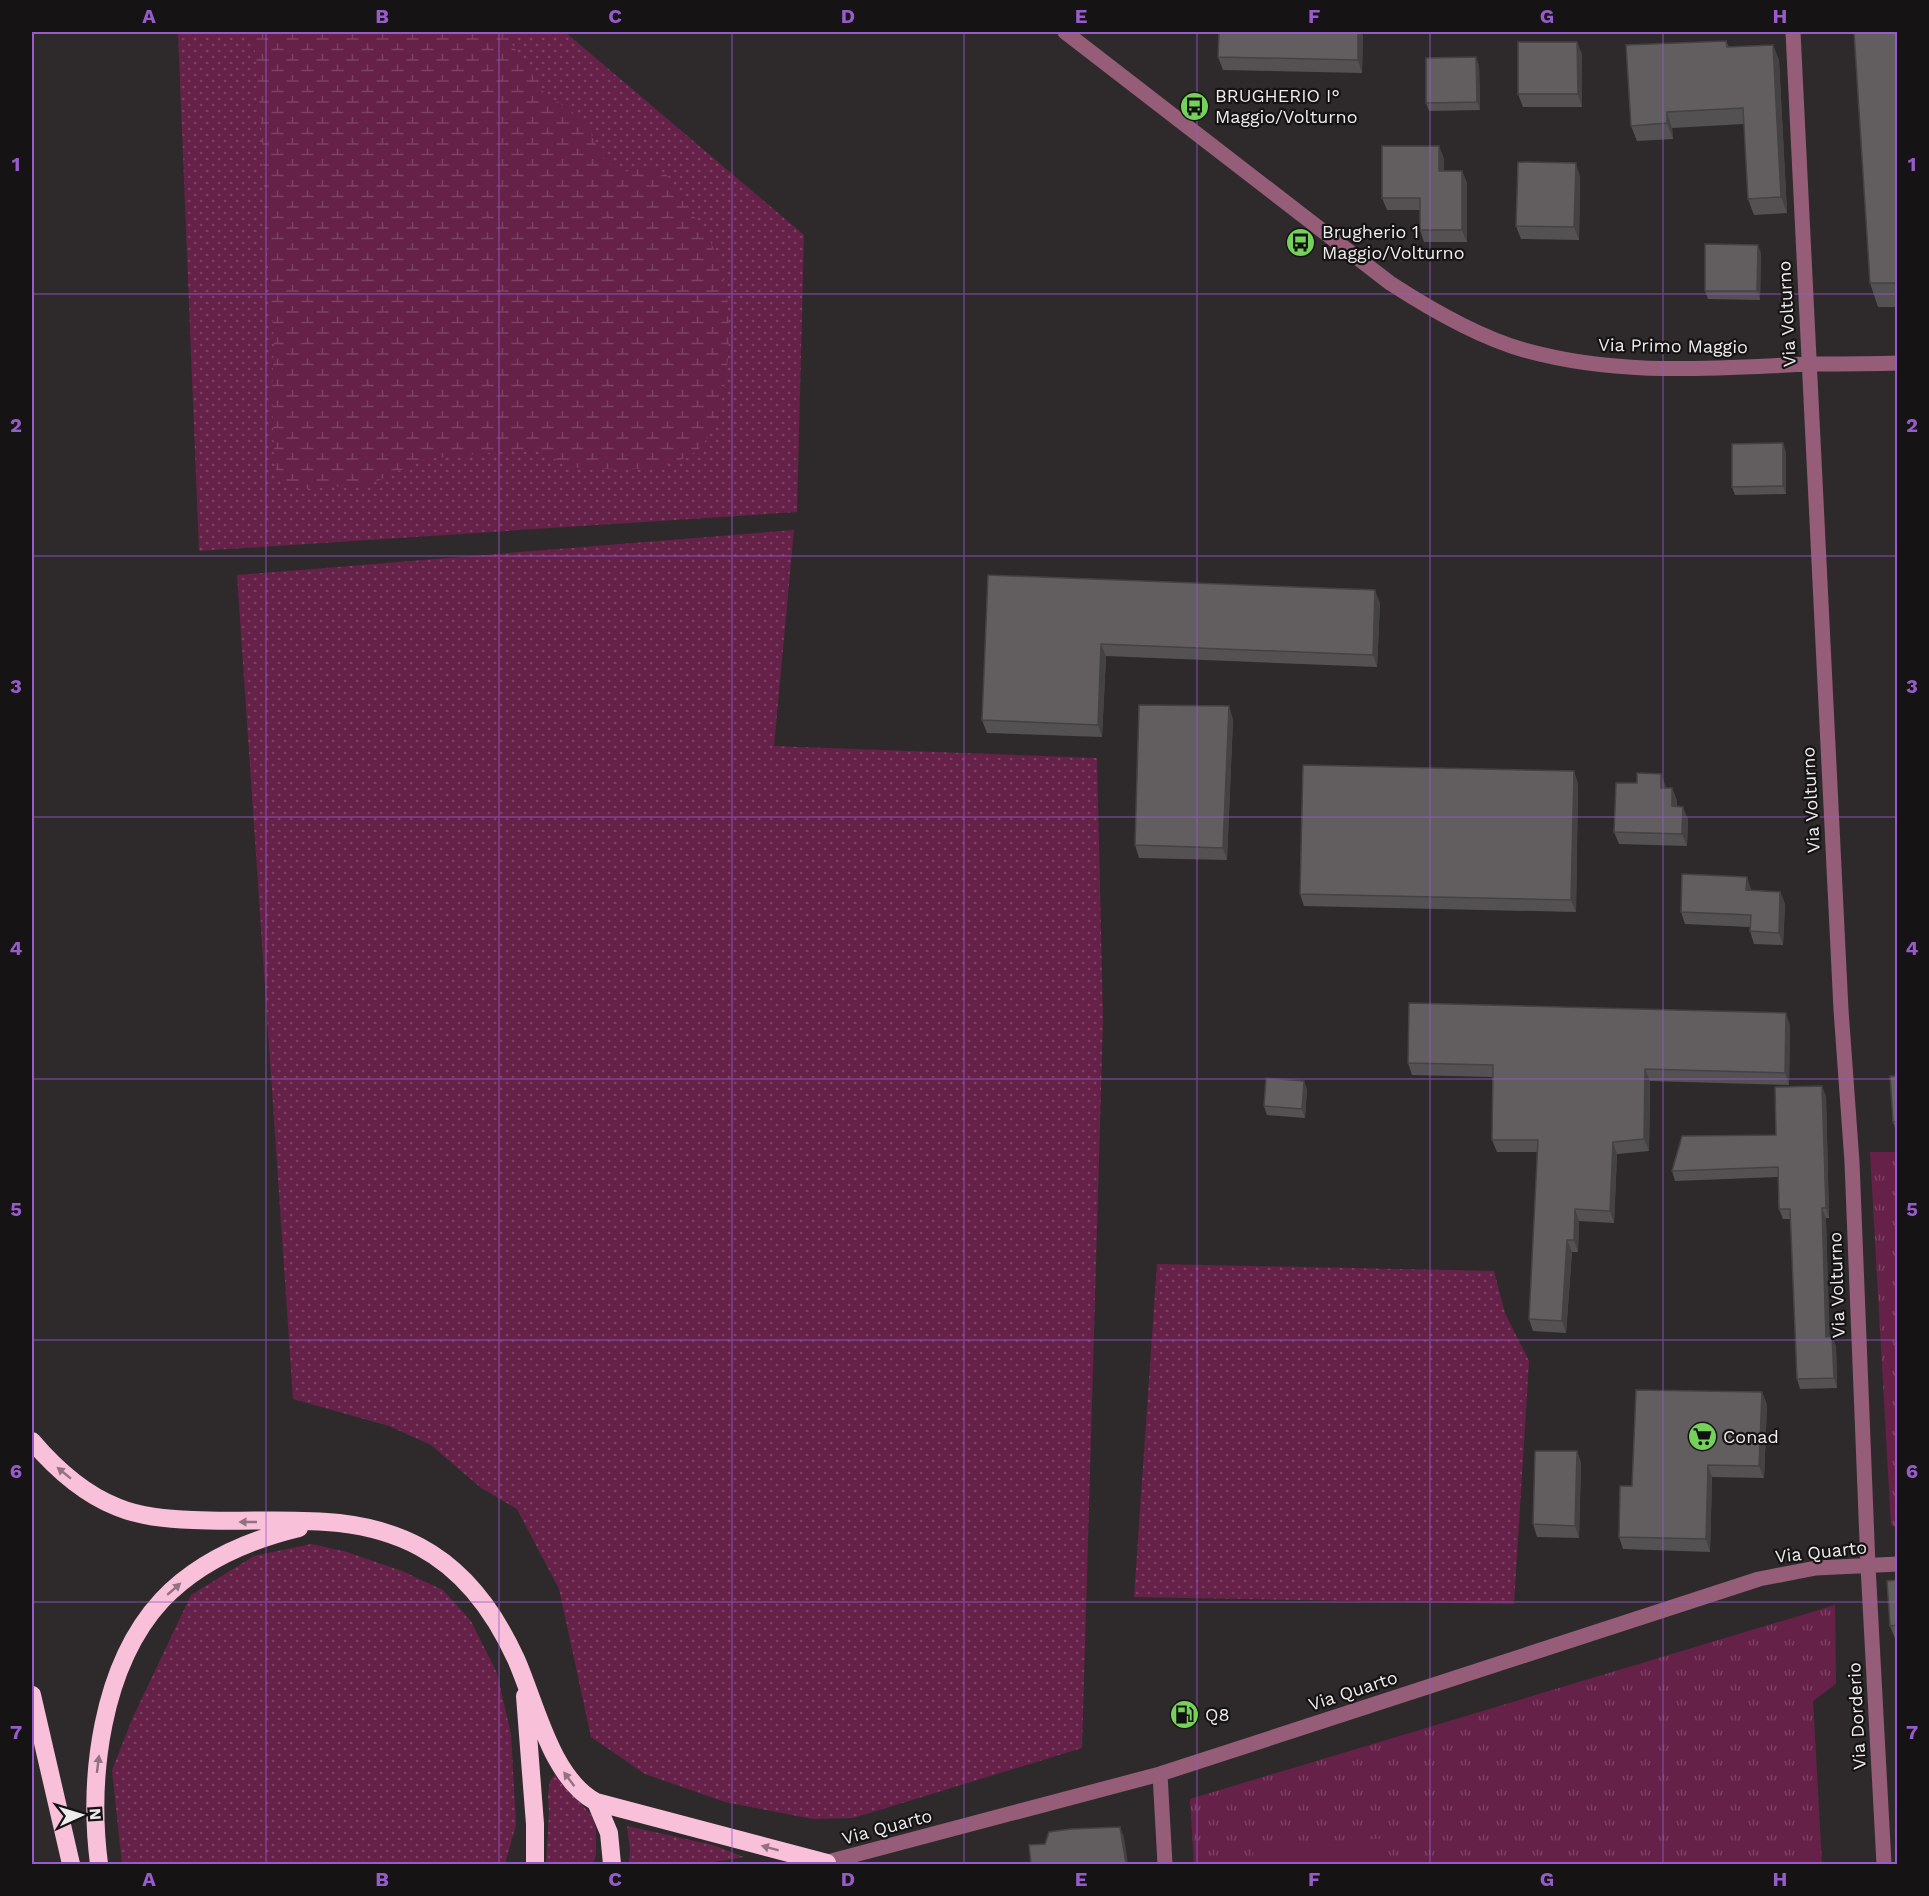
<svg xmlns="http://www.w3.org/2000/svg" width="1929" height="1896" viewBox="0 0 1929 1896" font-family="'Work Sans',sans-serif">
	<defs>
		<pattern id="grass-dots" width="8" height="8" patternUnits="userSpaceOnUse" patternTransform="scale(1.5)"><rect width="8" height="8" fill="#662148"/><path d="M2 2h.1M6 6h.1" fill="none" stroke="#7c4163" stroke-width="1.8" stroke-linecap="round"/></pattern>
		<pattern id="wetland-marsh" width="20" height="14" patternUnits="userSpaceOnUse" patternTransform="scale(1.5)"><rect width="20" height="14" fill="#662148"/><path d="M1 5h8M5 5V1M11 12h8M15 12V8" fill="none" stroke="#7c4163"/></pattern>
		<pattern id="park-tufts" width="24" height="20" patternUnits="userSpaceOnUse" patternTransform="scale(1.5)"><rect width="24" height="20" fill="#662148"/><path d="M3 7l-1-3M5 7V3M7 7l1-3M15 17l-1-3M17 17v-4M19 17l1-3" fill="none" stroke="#7c4163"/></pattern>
	</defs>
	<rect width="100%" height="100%" fill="#2e2a2c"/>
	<path fill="url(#grass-dots)" d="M178 32H565L804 235 797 512 199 551Z
		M794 530 774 746 1097 758 1103 1020 1082 1748 853 1818 813 1819 725 1802 645 1774 591 1737 559 1589 517 1509 481 1488 431 1445 389 1426 293 1399 237 575Z
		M1157 1264 1494 1271 1505 1313 1529 1361 1514 1604 1134 1597Z
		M311 1544 347 1552 402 1571 443 1590 471 1621 497 1673 511 1734 516 1825 505 1864H122L112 1770 133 1717 191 1595 254 1556Z
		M555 1774 592 1816 596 1828V1855L593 1864H546L549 1812 548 1795 550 1781Z
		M627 1826 713 1845 744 1857 702 1864H629L630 1849Z"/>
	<path fill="url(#wetland-marsh)" d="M252 32H504L545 94 567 108 586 123 602 157 619 173C629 172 646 164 655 167 670 173 679 193 686 205 693 216 701 225 707 235 715 249 722 271 725 287 734 324 729 428 695 452 669 470 633 470 603 469 594 468 584 470 575 467 559 463 547 453 529 449L425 459 371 484 307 489 281 482 276 471 274 458 272 392 274 340 265 230 263 152 256 59Z"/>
	<path fill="url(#park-tufts)" d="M1870 1152H1897V1529L1891 1525Z
		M1835 1605 1836 1684 1813 1701 1822 1864H1194L1190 1799Z"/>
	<path fill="#662148" d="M1387 1838 1389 1864H1254L1253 1849Z"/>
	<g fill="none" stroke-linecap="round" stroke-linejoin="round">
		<path stroke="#955d78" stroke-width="15" d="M1065 32 1390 283C1430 309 1478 337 1524 350 1621 377 1712 368 1811 364 1840 364 1869 364 1898 363
			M1793 32 1841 1010 1852 1162 1868 1566 1884 1864
			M1160 1774 1165 1864
			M820 1864 1160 1774 1759 1579 1816 1568 1898 1564"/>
		<path stroke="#f9c0da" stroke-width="18" d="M32 1441C55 1468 84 1494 117 1507 141 1517 168 1519 193 1520 269 1524 350 1509 420 1547 465 1571 495 1613 516 1659 536 1704 551 1778 596 1802L827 1863
			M32 1695 71 1864
			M525 1696 535 1824V1864
			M596 1802 609 1833 612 1864
			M99 1864C88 1778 101 1666 162 1600 198 1562 249 1540 299 1528"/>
	</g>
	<path fill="#545153" d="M1219 32H1363L1362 73 1223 70 1218 57Z
		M1898 32V307H1878L1870 283Z
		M1726 41 1729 47 1773 45 1779 60 1787 213 1754 215 1748 199 1744 124 1672 128 1673 139 1637 141 1631 126Z
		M1582 54V107H1523L1518 94Z
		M1479 65 1480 110 1429 111 1426 103Z
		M1439 146 1444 159V171H1462L1467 183V242H1424L1420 230V210H1387L1382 198Z
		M1580 176 1579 240 1521 239 1516 226Z
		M1761 253 1760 300 1708 299 1705 291Z
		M1786 452V494L1735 495 1732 487Z
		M988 575 1380 603 1377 667 1106 656 1102 737 987 733 982 720Z
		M1233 719 1227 860 1139 858 1135 845Z
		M1578 783 1576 912 1304 906 1300 894Z
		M1666 787V788H1672L1677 801V807L1688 819 1687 846 1619 844 1614 832Z
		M1751 889V890L1780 892 1785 904 1783 945 1754 944 1750 931V927L1685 924 1681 912Z
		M1790 1025 1789 1085 1650 1081 1649 1151 1617 1154 1614 1223 1579 1221 1578 1252H1572L1566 1333 1533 1331 1529 1319 1538 1152H1497L1492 1140 1493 1077 1412 1075 1408 1063Z
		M1898 1076V1130H1896L1893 1122Z
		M1307 1089 1305 1118 1267 1115 1264 1106Z
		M1826 1096 1829 1218H1826L1829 1336 1836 1346 1837 1388 1800 1389 1797 1379 1791 1219H1783L1779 1209 1778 1177 1675 1181 1672 1171 1776 1135Z
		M1762 1392 1767 1405 1764 1478 1712 1477 1710 1552 1623 1549 1619 1537 1632 1486Z
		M1577 1451 1581 1463 1579 1538 1537 1537 1533 1524Z
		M1898 1580V1646L1890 1626Z"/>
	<path fill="#454243" d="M1358 32H1363L1362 73 1358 60Z
		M1577 42 1582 54V107L1578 94Z
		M1773 45 1779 60 1787 213 1781 197Z
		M1476 57 1479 65 1480 110 1477 102Z
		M1667 112 1672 128 1673 139 1667 123Z
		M1439 146 1444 159V183L1439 171Z
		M1576 163 1580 176 1579 240 1574 227Z
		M1462 171 1467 183V242L1462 230Z
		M1758 245 1761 253 1760 300 1757 291Z
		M1783 443 1786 452V494L1783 486Z
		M1375 590 1380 603 1377 667 1373 655Z
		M1101 644 1106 656 1102 737 1098 725Z
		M1229 706 1233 719 1227 860 1223 848Z
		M1574 771 1578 783 1576 912 1571 900Z
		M1661 774 1666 787 1665 800 1661 788Z
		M1672 788 1677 801 1676 819 1672 806Z
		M1683 807 1688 819 1687 846 1682 834Z
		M1747 877 1751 889V903L1746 890Z
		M1780 892 1785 904 1783 945 1779 933Z
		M1786 1013 1790 1025 1789 1085 1785 1073Z
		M1645 1069 1650 1081 1649 1151 1644 1139Z
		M1304 1081 1307 1089 1305 1118 1302 1109Z
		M1822 1086 1826 1096 1829 1218 1826 1208Z
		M1613 1142 1617 1154 1614 1223 1610 1211Z
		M1822 1208 1826 1218 1830 1346 1826 1337Z
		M1575 1209 1579 1221 1578 1252 1574 1240Z
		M1567 1240 1572 1252 1566 1333 1562 1321Z
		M1832 1336 1836 1346 1837 1388 1834 1378Z
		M1762 1392 1767 1405 1764 1478 1759 1466Z
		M1577 1451 1581 1463 1579 1538 1575 1526Z
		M1708 1465 1712 1477 1710 1552 1706 1539Z
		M1120 1827 1124 1837 1128 1864H1126Z"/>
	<path fill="#625e60" stroke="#454243" stroke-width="1.5" d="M1219 32H1358V60L1218 57Z
		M1854 32H1898V283H1870Z
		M1726 41 1727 47 1773 45 1781 197 1748 199 1743 108 1667 112V123L1631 126 1626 45Z
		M1518 42H1577L1578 94H1518Z
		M1476 57 1477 102 1426 103V58Z
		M1382 146H1439V171H1462V230H1420V198H1382Z
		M1518 162 1576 163 1574 227 1516 226Z
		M1705 244 1758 245 1757 291H1705Z
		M1898 379V402L1896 380Z
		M1783 443V486L1732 487V444Z
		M988 575 1375 590 1373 655 1101 644 1098 725 982 720Z
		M1139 705 1229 706 1223 848 1135 845Z
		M1303 765 1574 771 1571 900 1300 894Z
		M1637 773 1661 774V788H1672V806L1683 807 1682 834 1614 832 1616 783H1637Z
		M1682 874 1747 877 1746 890 1780 892 1779 933 1750 931 1751 915 1681 912Z
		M1409 1003 1786 1013 1785 1073 1645 1069 1644 1139 1613 1142 1610 1211 1575 1209 1574 1240H1567L1562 1321 1529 1319 1538 1140H1492L1493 1065 1408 1063Z
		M1890 1076H1898V1121L1893 1122Z
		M1266 1078 1304 1081 1302 1109 1264 1106Z
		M1822 1086 1826 1208H1822L1826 1337 1832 1336 1834 1378 1797 1379 1790 1209H1779L1778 1167 1672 1171 1682 1136 1776 1135 1775 1087Z
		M1636 1390 1762 1392 1759 1466 1708 1465 1706 1539 1619 1537 1620 1486H1632Z
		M1535 1451H1577L1575 1526 1533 1524Z
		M1898 1580V1625L1890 1626 1887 1581Z
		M1120 1827 1126 1864H1031L1029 1845 1045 1844 1049 1832 1071 1829Z"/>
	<defs><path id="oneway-solid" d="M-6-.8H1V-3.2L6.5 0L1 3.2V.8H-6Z" transform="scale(1.5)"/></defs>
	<g fill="#927281">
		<use href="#oneway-solid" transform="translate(64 1473) rotate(-141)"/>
		<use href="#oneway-solid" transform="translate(248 1522) rotate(180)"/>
		<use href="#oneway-solid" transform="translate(174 1589) rotate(-41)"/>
		<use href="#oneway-solid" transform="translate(98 1764) rotate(-83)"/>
		<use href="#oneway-solid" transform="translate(569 1779) rotate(-127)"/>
		<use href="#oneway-solid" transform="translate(770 1848) rotate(-165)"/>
	</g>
	<path fill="none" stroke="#985cca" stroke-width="1.5" stroke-opacity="0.55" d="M266 32V1864M499 32V1864M732 32V1864M964 32V1864M1197 32V1864M1430 32V1864M1663 32V1864M32 294H1898M32 556H1898M32 817H1898M32 1079H1898M32 1340H1898M32 1602H1898"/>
	<defs>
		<symbol id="bus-disc" viewBox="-11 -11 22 22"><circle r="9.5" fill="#74d25b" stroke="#151314"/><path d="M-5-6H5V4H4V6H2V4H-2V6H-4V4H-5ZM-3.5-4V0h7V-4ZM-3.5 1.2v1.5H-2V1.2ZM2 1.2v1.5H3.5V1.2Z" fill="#111"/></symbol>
		<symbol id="supermarket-disc" viewBox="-11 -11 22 22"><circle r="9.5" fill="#74d25b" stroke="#151314"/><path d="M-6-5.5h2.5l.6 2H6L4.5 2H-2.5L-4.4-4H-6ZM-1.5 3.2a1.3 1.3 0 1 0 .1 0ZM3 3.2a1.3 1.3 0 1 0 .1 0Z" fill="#111"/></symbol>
		<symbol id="fuel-disc" viewBox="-11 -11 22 22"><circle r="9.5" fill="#74d25b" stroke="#151314"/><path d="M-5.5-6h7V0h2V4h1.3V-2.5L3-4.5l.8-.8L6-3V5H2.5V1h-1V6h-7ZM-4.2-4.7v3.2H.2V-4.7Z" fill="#111"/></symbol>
	</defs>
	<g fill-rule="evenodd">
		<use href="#bus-disc" x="1178" y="90" width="33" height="33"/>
		<use href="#bus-disc" x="1284" y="226" width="33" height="33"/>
		<use href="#supermarket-disc" x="1686" y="1420" width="33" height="33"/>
		<use href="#fuel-disc" x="1168" y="1698" width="33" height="33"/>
	</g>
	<g text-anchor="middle" stroke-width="4.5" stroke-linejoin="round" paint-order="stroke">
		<g font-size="18" fill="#eeeced" stroke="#151314" text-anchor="start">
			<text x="1215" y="102">BRUGHERIO I°<tspan x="1215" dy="21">Maggio/Volturno</tspan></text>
			<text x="1322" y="238">Brugherio 1<tspan x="1322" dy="21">Maggio/Volturno</tspan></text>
			<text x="1723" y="1443">Conad</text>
			<text x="1205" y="1721">Q8</text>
		</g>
		<g font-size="18" fill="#eeeced" stroke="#151314">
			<text transform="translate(1787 314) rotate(-93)" y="6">Via Volturno</text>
			<text transform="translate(1673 346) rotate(1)" y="6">Via Primo Maggio</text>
			<text transform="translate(1811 800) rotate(-93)" y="6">Via Volturno</text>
			<text transform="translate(1837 1285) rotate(-92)" y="6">Via Volturno</text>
			<text transform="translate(1821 1552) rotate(-6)" y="6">Via Quarto</text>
			<text transform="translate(1353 1691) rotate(-18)" y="6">Via Quarto</text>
			<text transform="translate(1857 1716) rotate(-93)" y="6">Via Dorderio</text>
			<text transform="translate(887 1827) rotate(-15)" y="6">Via Quarto</text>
		</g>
	</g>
	<rect width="1929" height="1896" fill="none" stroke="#151314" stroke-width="66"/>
	<g transform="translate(81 1815) rotate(86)" stroke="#151314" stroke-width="4.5" paint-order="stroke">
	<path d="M0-4.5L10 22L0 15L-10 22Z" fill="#eeeced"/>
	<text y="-9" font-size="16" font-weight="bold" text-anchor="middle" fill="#eeeced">N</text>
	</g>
	<rect x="33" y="33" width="1863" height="1830" fill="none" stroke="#985cca" stroke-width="2"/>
	<g font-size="20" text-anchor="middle" font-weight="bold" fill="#985cca">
		<text x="149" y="23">A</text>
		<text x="382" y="23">B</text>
		<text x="615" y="23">C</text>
		<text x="848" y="23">D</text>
		<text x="1081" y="23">E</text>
		<text x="1314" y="23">F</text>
		<text x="1547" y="23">G</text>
		<text x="1780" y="23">H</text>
		<text x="16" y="171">1</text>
		<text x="1912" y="171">1</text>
		<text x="16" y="432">2</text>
		<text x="1912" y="432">2</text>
		<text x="16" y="693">3</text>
		<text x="1912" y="693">3</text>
		<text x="16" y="955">4</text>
		<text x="1912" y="955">4</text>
		<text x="16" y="1216">5</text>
		<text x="1912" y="1216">5</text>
		<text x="16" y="1478">6</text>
		<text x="1912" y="1478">6</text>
		<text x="16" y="1739">7</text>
		<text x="1912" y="1739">7</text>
		<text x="149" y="1886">A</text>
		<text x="382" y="1886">B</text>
		<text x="615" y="1886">C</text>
		<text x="848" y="1886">D</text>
		<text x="1081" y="1886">E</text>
		<text x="1314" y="1886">F</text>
		<text x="1547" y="1886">G</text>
		<text x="1780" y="1886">H</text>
	</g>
</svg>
